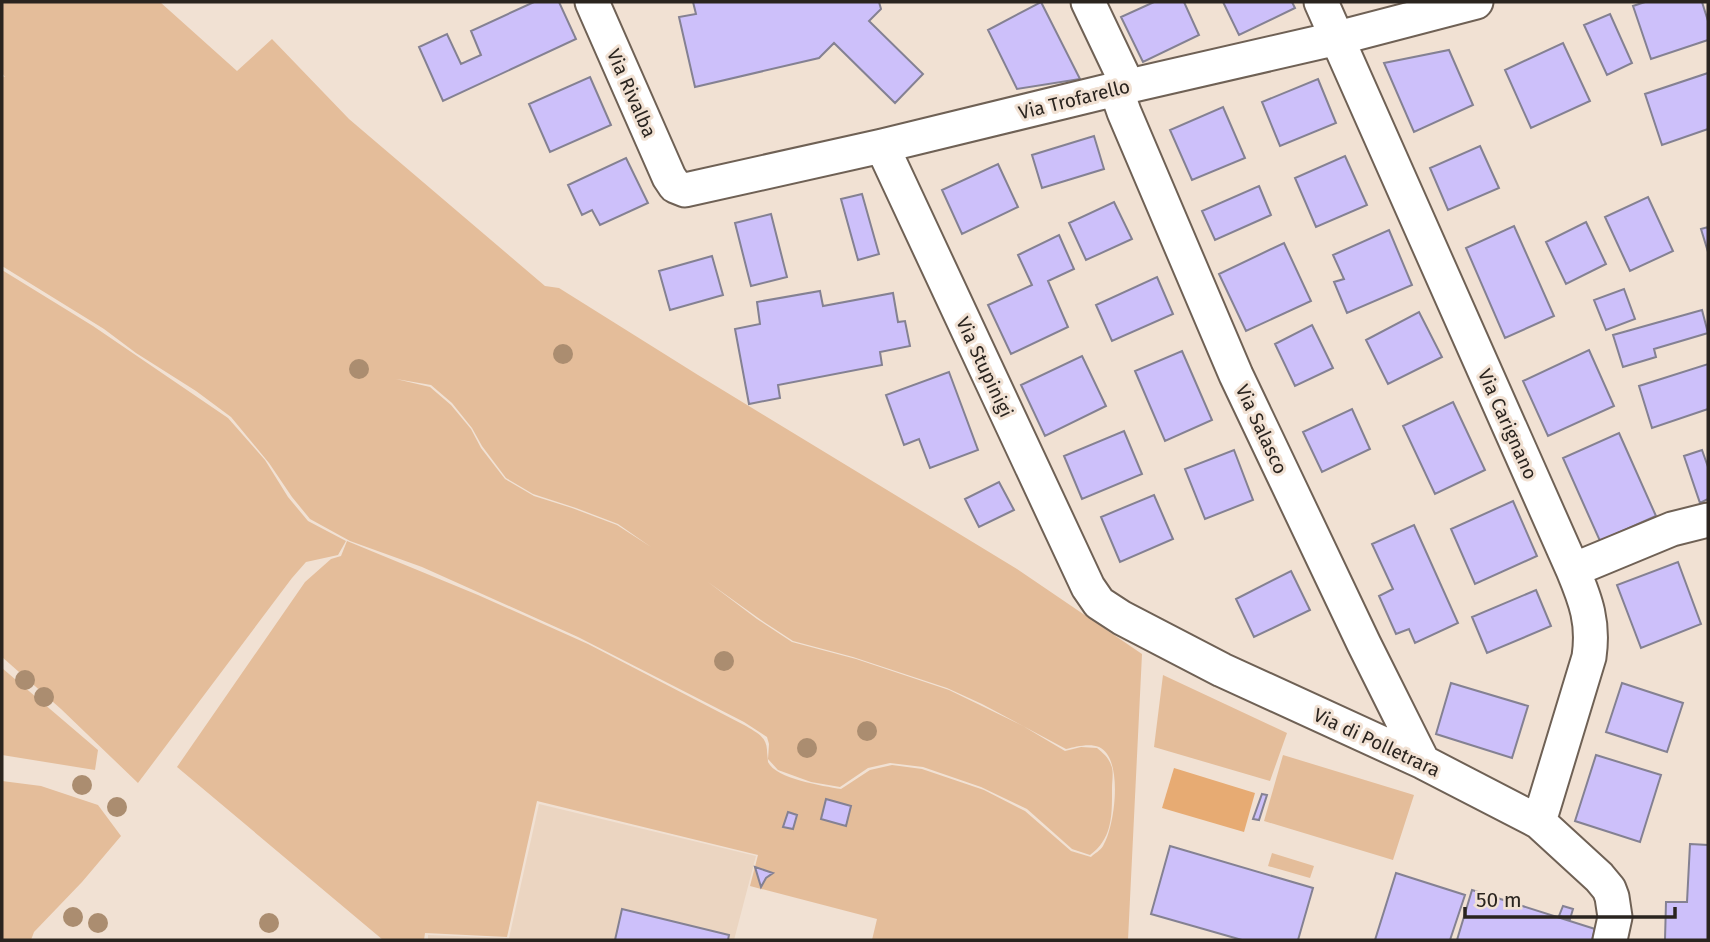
<svg xmlns="http://www.w3.org/2000/svg" width="1710" height="942" viewBox="0 0 1710 942" font-family="'Fira Sans',sans-serif">
	<rect width="100%" height="100%" fill="#f1e1d3"/>
	<path fill="#ebd5c1" d="M539 804 756 856 734 940H428V935L509 938Z"/>
	<path fill="#e4bd9a" fill-rule="evenodd" d="M2 2H160L237 71 272 39 349 119 545 286 559 288 698 375 1017 569 1142 654 1128 940H872L877 919 750 886 758 855 537 801 507 937 425 933 424 940H383L177 767 305 582 331 559 341 556 347 541 478 595 588 644 746 726C757 733 766 736 767 750 767 752 768 760 768 762 776 779 823 786 841 789L870 770 892 765 922 769 984 790 1025 811 1071 851 1091 857C1095 853 1100 851 1103 846 1115 827 1124 758 1099 747 1089 743 1075 747 1066 749L982 704 947 688 853 657 793 641 761 620 708 582 757 619 792 642 856 659 949 690 1023 726 1065 751 1081 747 1097 748C1103 753 1109 758 1111 765 1114 771 1112 781 1112 788 1112 814 1113 838 1090 855L1072 849 1027 809 981 787 923 767 890 763 868 768 840 787 811 782 778 770 768 759 769 744 767 737 744 722 578 637 422 567 350 541 310 519 292 497 269 463 231 417 196 391 136 353 104 329 2 266V76L5 77 2 73ZM396 379 431 385 452 403 472 428 482 446 506 478 533 494 576 508 618 524 651 547 617 525 572 508 534 496 505 479 481 448 471 429 451 405 430 387Z
		M2 270 93 326 228 418 265 460 288 497 308 521 346 541 338 555 306 562 292 578 138 783 61 709 2 657Z
		M2 668 98 750 95 770 2 755Z
		M1163 675 1287 733 1270 781 1154 747Z
		M1283 755 1414 795 1393 860 1264 821Z
		M2 781 41 786 98 805 121 836 82 882 34 932 31 940H2Z
		M1272 853 1314 866 1310 878 1268 866Z"/>
	<path fill="#e7ab73" d="M1174 768 1255 793 1244 832 1162 808Z"/>
	<path fill="#cdc0fa" stroke="#848192" stroke-width="2" d="M534 2H559L576 39 443 101 419 47 447 34 461 64 481 55 471 31Z
		M693 2H879L881 9 869 21 923 74 895 103 834 43 819 58 695 87 679 17 696 14Z
		M1041 2 1080 79 1017 89 988 30Z
		M1154 2H1184L1199 35 1143 62 1121 17Z
		M1223 2H1292L1295 8 1239 35Z
		M1645 2H1702L1708 21V40L1651 59 1633 6Z
		M1610 14 1632 63 1607 75 1584 25Z
		M1563 43 1590 101 1531 128 1505 70Z
		M1449 50 1473 105 1414 132 1384 63Z
		M1708 73V129L1662 145 1645 94Z
		M590 77 611 125 550 152 529 104Z
		M1318 79 1336 123 1280 146 1262 102Z
		M1223 107 1245 158 1192 180 1170 130Z
		M1094 136 1104 169 1042 188 1032 155Z
		M1480 146 1499 188 1448 210 1430 168Z
		M1345 156 1367 205 1316 227 1295 178Z
		M626 158 648 203 600 225 592 210 582 215 568 185Z
		M998 164 1018 207 962 234 942 190Z
		M1259 186 1271 215 1215 240 1202 211Z
		M862 194 879 254 858 260 841 199Z
		M1648 197 1673 251 1630 271 1605 217Z
		M1114 202 1132 239 1086 260 1069 223Z
		M771 214 787 277 751 286 735 223Z
		M1586 222 1606 264 1566 284 1546 242Z
		M1514 226 1554 316 1505 338 1466 248Z
		M1708 227V252L1701 229Z
		M1389 230 1412 285 1347 313 1334 282 1344 279 1333 255Z
		M1059 235 1074 269 1048 281 1068 327 1011 354 988 305 1032 285 1018 255Z
		M1284 243 1311 301 1246 331 1219 274Z
		M712 256 723 295 670 310 659 271Z
		M1157 277 1173 314 1112 341 1096 305Z
		M1624 289 1635 319 1606 330 1594 300Z
		M820 291 823 306 893 293 898 322 905 321 910 346 880 352 882 365 778 385 780 398 749 404 735 329 760 324 757 302Z
		M1702 310 1708 333 1654 349 1656 357 1623 367 1613 335Z
		M1419 312 1442 357 1388 384 1366 340Z
		M1312 325 1333 368 1295 386 1275 344Z
		M1589 350 1614 406 1548 436 1523 381Z
		M1182 351 1212 420 1165 441 1135 371Z
		M1082 356 1106 406 1045 436 1021 385Z
		M1708 364V409L1652 428 1639 386Z
		M949 372 978 450 930 468 919 439 904 445 886 395Z
		M1453 402 1485 470 1435 494 1403 426Z
		M1352 409 1370 449 1322 472 1303 432Z
		M1124 431 1142 474 1082 499 1064 456Z
		M1619 433 1656 516 1600 541 1563 458Z
		M1234 450 1253 500 1205 519 1185 469Z
		M1702 450 1708 467V499L1700 503 1684 456Z
		M999 482 1014 510 979 527 965 499Z
		M1154 495 1173 539 1120 562 1101 517Z
		M1513 501 1537 556 1475 584 1451 529Z
		M1414 525 1458 623 1415 643 1409 629 1396 634 1379 596 1393 589 1372 544Z
		M1678 562 1701 624 1641 648 1617 585Z
		M1291 571 1310 610 1254 637 1236 599Z
		M1536 590 1551 626 1487 653 1472 617Z
		M1451 683 1528 706 1512 758 1436 734Z
		M1622 683 1683 703 1667 752 1606 732Z
		M1596 755 1661 775 1640 842 1575 821Z
		M1262 794 1267 795 1259 820 1253 819Z
		M826 799 851 806 846 826 821 819Z
		M788 812 797 815 793 829 783 827Z
		M1690 844 1708 845V940H1665L1666 902H1687Z
		M1170 846 1313 888 1298 940H1242L1151 914Z
		M755 867 773 873 766 878 761 887Z
		M1396 873 1465 895 1450 940H1375Z
		M1472 890 1595 929 1592 940H1457Z
		M1563 906 1573 909 1570 919 1559 916Z
		M622 909 729 935 728 940H615Z"/>
	<g fill="none" stroke-linecap="round" stroke-linejoin="round">
		<defs>
			<path id="street" d="M592 2 669 177 675 186 685 190 882 146 1116 89 1338 38 1476 2
				M1088 2 1128 86
				M1321 2 1573 570C1586 601 1594 623 1589 657L1539 822
				M1116 89 1124 112 1236 375 1364 644 1423 762
				M882 146 1088 587 1099 603 1122 618 1222 670 1423 762 1539 822 1599 877 1609 889 1612 897 1615 917 1610 940
				M1573 570 1672 529 1708 520"/>
		</defs>
		<use href="#street" stroke="#6f6155" stroke-width="37"/>
		<use href="#street" stroke="#fff" stroke-width="33"/>
	</g>
	<g fill="#ab8d70">
		<circle cx="563" cy="354" r="10"/>
		<circle cx="359" cy="369" r="10"/>
		<circle cx="724" cy="661" r="10"/>
		<circle cx="25" cy="680" r="10"/>
		<circle cx="44" cy="697" r="10"/>
		<circle cx="867" cy="731" r="10"/>
		<circle cx="807" cy="748" r="10"/>
		<circle cx="82" cy="785" r="10"/>
		<circle cx="117" cy="807" r="10"/>
		<circle cx="73" cy="917" r="10"/>
		<circle cx="98" cy="923" r="10"/>
		<circle cx="269" cy="923" r="10"/>
	</g>
	<g text-anchor="middle" stroke-width="6" stroke-linejoin="round" paint-order="stroke">
		<g font-size="19" fill="#2a241f" stroke="#f1e1d3">
			<text transform="translate(632 93) rotate(66)" y="7">Via Rivalba</text>
			<text transform="translate(1074 99) rotate(-14)" y="7">Via Trofarello</text>
			<text transform="translate(985 367) rotate(65)" y="7">Via Stupinigi</text>
			<text transform="translate(1508 424) rotate(66)" y="7">Via Carignano</text>
			<text transform="translate(1262 429) rotate(65)" y="7">Via Salasco</text>
			<text transform="translate(1377 742) rotate(25)" y="7">Via di Polletrara</text>
		</g>
	</g>
	<rect width="1710" height="942" fill="none" stroke="#2a241f" stroke-width="7"/>
	<path d="M1465 907v10h210v-10" fill="none" stroke="#2a241f" stroke-width="3.5"/>
	<text x="1476" y="907" font-size="21" fill="#2a241f" stroke="#f1e1d3" stroke-width="5" paint-order="stroke">50 m</text>
</svg>
